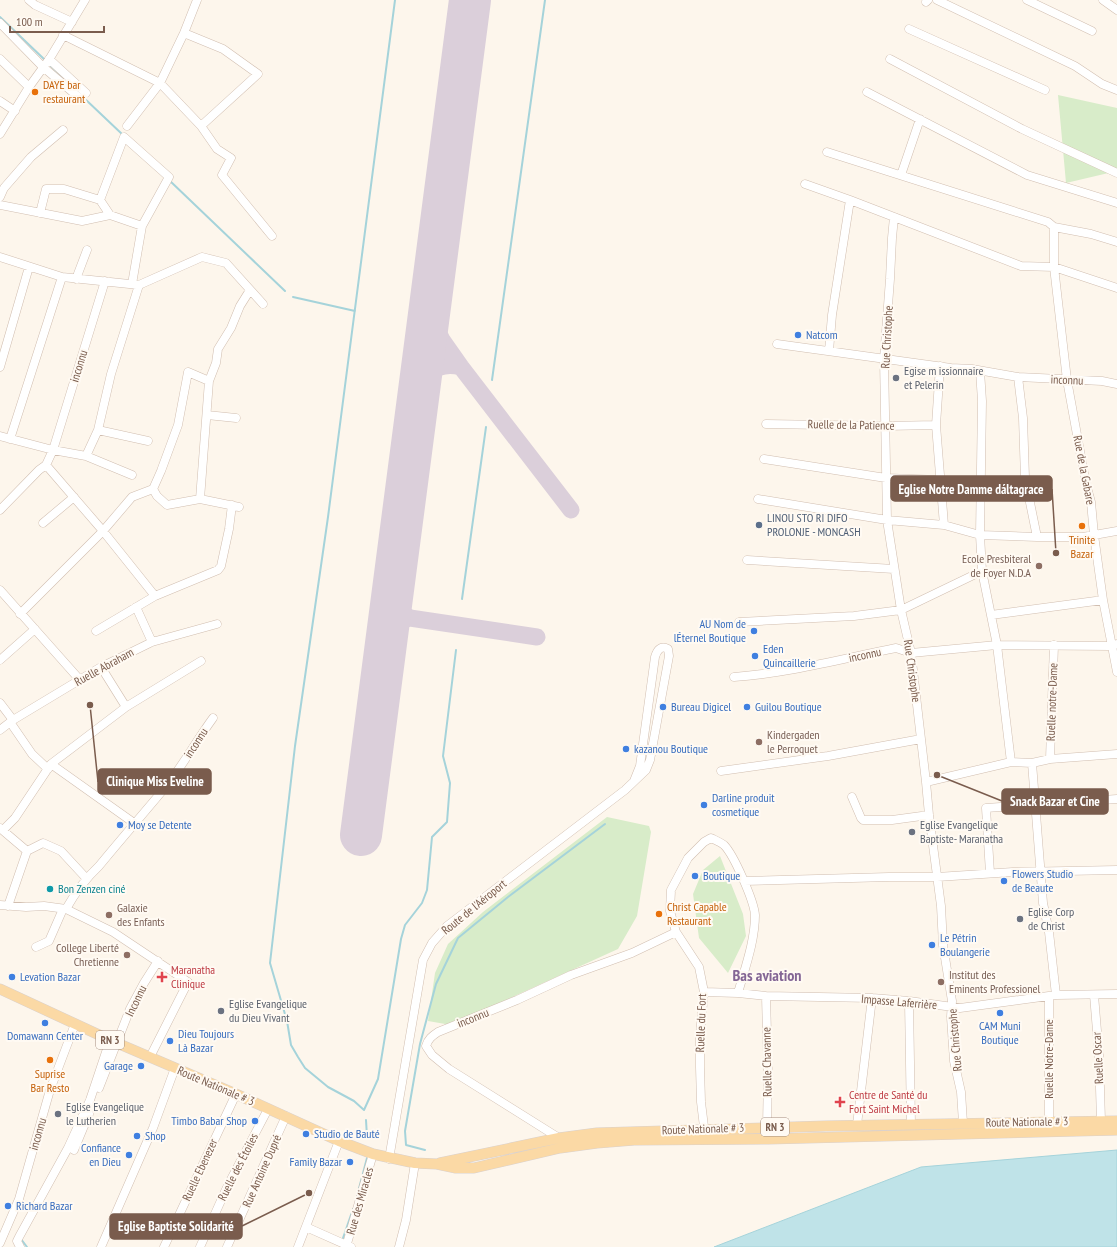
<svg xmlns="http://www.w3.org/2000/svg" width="1117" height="1247" viewBox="0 0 1117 1247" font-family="'PT Sans Narrow',sans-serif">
	<rect width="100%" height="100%" fill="#fdf6ec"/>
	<path fill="#d8ecc9" d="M1058 95 1117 108V171L1066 183Z
		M607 817 649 826 651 832 637 916 618 949 451 1025 428 1021 435 973 448 944 483 912Z
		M720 856 743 914 746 936 728 973 699 938 693 894 703 870Z"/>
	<path fill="#bfe3e8" stroke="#a5d3da" d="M1117 1150V1247H714L921 1167Z"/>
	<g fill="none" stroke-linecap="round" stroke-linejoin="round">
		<path stroke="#a5d3da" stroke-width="2" d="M395 0 328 517 295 746 270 963 287 1021 291 1045 298 1057 305 1068 328 1087 354 1101 364 1110 378 1079 401 939 405 925 422 903 427 890 432 837 447 822 450 783 443 756 456 650
			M0 17 45 60
			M48 63 71 85
			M84 98 123 135
			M169 180 285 291
			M293 297 355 311
			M492 380 545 0
			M462 599 486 427
			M366 1120 367 1137
			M425 1150 406 1145 405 1131 420 1044 436 984 458 938 508 897 605 824
			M357 1196 367 1158
			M21 1239 27 1247
			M342 1241 353 1209"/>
		<path stroke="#dbcfda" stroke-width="17" d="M429 312 442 340 461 367 571 510
			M420 382C432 369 443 362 461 367
			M392 595 397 610 410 618
			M387 635C393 625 398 620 410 618L537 637"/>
		<path stroke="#dbcfda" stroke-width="42" d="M361 835 470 0"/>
		<defs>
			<path id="minor" d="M29 0 35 5 72 22
				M937 0 1075 66 1102 84 1117 90
				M1027 0 1092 31
				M1103 0 1117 10
				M926 2 928 0
				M0 23 43 67 82 100
				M909 29 1045 90
				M184 33 223 49 258 74 201 126
				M63 35 160 83 201 126 217 149 231 158 222 175 272 236
				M0 59 29 87
				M49 59 86 93
				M890 59 1022 129 1117 173
				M867 92 1027 175 1117 203
				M0 101 15 111
				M127 126 160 83 184 33 197 0
				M0 134 29 87 50 58 85 0
				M827 152 1048 222 1054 227V267L1067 380 1086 484 1091 502 1094 535 1103 600 1117 672
				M901 175 920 119
				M805 184 850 200 1021 266 1054 267 1117 288
				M0 197 4 188 31 157 63 130
				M100 200 124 137 169 177 142 226 132 284
				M0 205 82 221 110 215 142 226
				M40 213 46 189H64L100 200 110 215
				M894 217 892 238 890 279 884 359 887 520 901 610 911 653 926 782 929 815 941 906 943 945 952 1001 951 1017 954 1061 961 1092 963 1123
				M1054 227 1091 234 1117 242
				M0 257 62 277 139 285 202 257 226 263 263 304
				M76 279 87 250
				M777 344 951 368 972 369 1018 377 1023 418 1025 478 1037 537
				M829 351 832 315 850 200
				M940 366 936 425 944 525
				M0 367 29 267
				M980 371 982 401 980 535 982 571 997 645 1011 762
				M1018 377 1102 381 1117 384
				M207 415 236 418
				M766 424 886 426 936 425
				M98 430 148 441
				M0 436 53 450 86 456 132 475
				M10 439 62 277
				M86 456 98 430 111 374 139 285
				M764 459 886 478 941 480
				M46 465 103 531 155 596
				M153 489 157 496 167 505 200 499 209 381 216 363 218 349 231 328 240 306 250 290
				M200 499 239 507
				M758 499 887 520 944 525 980 535 1037 537H1083L1117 531
				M0 510 39 470 46 465 53 450 105 281
				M43 523 74 497
				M747 560 894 569
				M0 590 80 680
				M136 607 152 642
				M20 614 103 531 132 497 153 489 161 471 178 425 188 372 209 381
				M991 615 1103 600
				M739 622 854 616 901 610 982 571
				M96 631 155 596 218 570 221 566 229 529 232 505
				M0 660 35 629
				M101 667 126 707
				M734 677C790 673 841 659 896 648L911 653 997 645 1111 646 1117 644
				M0 703 13 720
				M10 722 32 754 48 769
				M0 730 13 720 101 667 152 642 217 624
				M1050 759 1054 645
				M1032 763 1043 903 1049 932 1056 995
				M51 764 134 823
				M721 771 828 756 921 739
				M926 782 1011 762 1032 763 1050 759 1117 754
				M852 797 861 818 863 820H892L929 815
				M0 828 27 851
				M3 830 15 818 51 764 126 707 201 661
				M990 873 986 808 1117 799
				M744 881 889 877H937L1013 872 1117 870
				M0 905 26 907 44 906 66 909 113 932 188 982 150 1057
				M8 906 27 851 43 843 61 851 86 878
				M66 909C75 893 85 879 99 866 121 839 145 812 168 784 184 763 197 740 213 718
				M36 947 49 941 63 909
				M704 992 738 993 766 996 872 998 909 1001 960 1008 1056 995 1117 994
				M1094 995 1099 1055 1101 1121
				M766 996 768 1072 767 1127
				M909 1001 911 1124
				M99 1088 130 1009 144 983 158 961
				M1049 1121V996
				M857 1125 872 998
				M705 1135 701 1102 700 1067V1035L704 992 699 967 676 932 670 911 671 890 688 858 704 842 711 838C715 840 720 842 724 845 734 855 754 901 755 915 755 941 745 968 738 993
				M559 1138 449 1069 432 1055 426 1046C428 1039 432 1036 438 1032L517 1000 571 975 632 953 676 932
				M74 1150 89 1114
				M389 1159 423 960 432 943 447 926 625 790 646 770 650 760 669 656 668 649C661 645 657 650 655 657L640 766 634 781
				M306 1227 351 1247
				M0 1243 19 1199 50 1090 75 1024
				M20 1247 17 1241 19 1237 68 1148 90 1100 110 1040
				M101 1247 153 1128 175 1068
				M164 1247 236 1094
				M200 1247 228 1185 268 1109
				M227 1247 286 1116
				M298 1247 339 1141
				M346 1247 373 1154
				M399 1247 406 1220 415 1163"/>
			<path id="major" d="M0 989 110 1040 236 1094 339 1141 373 1154 415 1163 437 1164 456 1168H474L560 1148 597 1143 634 1140 768 1139 1117 1130
				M440 1163 559 1138 597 1133 826 1126 1117 1121"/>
		</defs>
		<use href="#minor" stroke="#d1beb0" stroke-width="9"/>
		<use href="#major" stroke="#dad1cd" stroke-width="11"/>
		<use href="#minor" stroke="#fff" stroke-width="8"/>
		<use href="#major" stroke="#fbd9a5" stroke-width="10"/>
	</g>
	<g fill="#e8710a" stroke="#fffaf3" stroke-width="1.5">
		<circle cx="35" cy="92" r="4"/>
		<circle cx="1082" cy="526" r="4"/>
		<circle cx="659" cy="914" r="4"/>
		<circle cx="50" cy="1060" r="4"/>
	</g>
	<g fill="#3f7fe0" stroke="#fffaf3" stroke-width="1.5">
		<circle cx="798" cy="335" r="4"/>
		<circle cx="754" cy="631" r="4"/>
		<circle cx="755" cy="656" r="4"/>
		<circle cx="663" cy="707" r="4"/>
		<circle cx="747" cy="707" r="4"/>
		<circle cx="626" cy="749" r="4"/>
		<circle cx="704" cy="805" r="4"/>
		<circle cx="120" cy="825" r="4"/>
		<circle cx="695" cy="876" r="4"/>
		<circle cx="1004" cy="881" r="4"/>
		<circle cx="932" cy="945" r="4"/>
		<circle cx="12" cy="977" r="4"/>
		<circle cx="1000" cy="1013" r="4"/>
		<circle cx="45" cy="1023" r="4"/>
		<circle cx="170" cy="1041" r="4"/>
		<circle cx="141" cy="1066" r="4"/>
		<circle cx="255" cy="1121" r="4"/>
		<circle cx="306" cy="1134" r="4"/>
		<circle cx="137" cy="1136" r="4"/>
		<circle cx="129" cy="1155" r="4"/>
		<circle cx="350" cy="1162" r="4"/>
		<circle cx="8" cy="1206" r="4"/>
	</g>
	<g fill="#6b7280" stroke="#fffaf3" stroke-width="1.5">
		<circle cx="896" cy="378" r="4"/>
		<circle cx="912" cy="832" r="4"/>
		<circle cx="1020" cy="919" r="4"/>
		<circle cx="221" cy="1011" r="4"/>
		<circle cx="58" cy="1114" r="4"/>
	</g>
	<circle fill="#5c6f8a" stroke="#fffaf3" stroke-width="1.5" cx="759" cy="525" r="4"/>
	<g fill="#8d6e63" stroke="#fffaf3" stroke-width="1.5">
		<circle cx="1039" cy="566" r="4"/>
		<circle cx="759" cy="742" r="4"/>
		<circle cx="109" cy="915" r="4"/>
		<circle cx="127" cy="955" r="4"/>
		<circle cx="941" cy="982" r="4"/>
	</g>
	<circle fill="#0f9aa8" stroke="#fffaf3" stroke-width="1.5" cx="50" cy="889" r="4"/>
	<g fill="#e0444e" stroke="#fffaf3" stroke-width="1.5">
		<path d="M160 971h4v4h4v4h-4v4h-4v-4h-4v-4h4z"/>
		<path d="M838 1096h4v4h4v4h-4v4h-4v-4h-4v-4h4z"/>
	</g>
	<g text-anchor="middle" stroke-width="4" stroke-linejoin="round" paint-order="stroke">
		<g fill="#fffaf3" stroke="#a28b7f" stroke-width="1">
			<rect x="96" y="1031" width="28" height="18" rx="3"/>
			<rect x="761" y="1118" width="28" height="18" rx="3"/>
		</g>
		<g font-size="11" font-weight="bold" fill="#7a5c4d">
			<text x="110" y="1044">RN 3</text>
			<text x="775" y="1131">RN 3</text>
		</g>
		<g font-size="12" fill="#c56008" stroke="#fffaf3" text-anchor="start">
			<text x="43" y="89">DAYE bar<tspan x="43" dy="14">restaurant</tspan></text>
			<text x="1082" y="544" text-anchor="middle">Trinite<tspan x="1082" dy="14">Bazar</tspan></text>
			<text x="667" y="911">Christ Capable<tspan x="667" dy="14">Restaurant</tspan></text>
			<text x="50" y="1078" text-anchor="middle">Suprise<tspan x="50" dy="14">Bar Resto</tspan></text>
		</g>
		<g font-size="12" fill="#366cbe" stroke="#fffaf3" text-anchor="start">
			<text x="806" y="339">Natcom</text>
			<text x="746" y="628" text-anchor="end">AU Nom de<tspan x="746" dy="14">lÉternel Boutique</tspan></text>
			<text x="763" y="653">Eden<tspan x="763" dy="14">Quincaillerie</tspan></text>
			<text x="671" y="711">Bureau Digicel</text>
			<text x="755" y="711">Guilou Boutique</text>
			<text x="634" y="753">kazanou Boutique</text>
			<text x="712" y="802">Darline produit<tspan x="712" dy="14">cosmetique</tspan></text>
			<text x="128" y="829">Moy se Detente</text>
			<text x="1012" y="878">Flowers Studio<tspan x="1012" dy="14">de Beaute</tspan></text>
			<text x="703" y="880">Boutique</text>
			<text x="940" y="942">Le Pétrin<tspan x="940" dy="14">Boulangerie</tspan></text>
			<text x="20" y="981">Levation Bazar</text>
			<text x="1000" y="1030" text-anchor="middle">CAM Muni<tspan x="1000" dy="14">Boutique</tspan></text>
			<text x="178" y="1038">Dieu Toujours<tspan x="178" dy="14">Là Bazar</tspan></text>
			<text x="45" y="1040" text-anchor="middle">Domawann Center</text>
			<text x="133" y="1070" text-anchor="end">Garage</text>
			<text x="247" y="1125" text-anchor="end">Timbo Babar Shop</text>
			<text x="314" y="1138">Studio de Bauté</text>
			<text x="145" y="1140">Shop</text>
			<text x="121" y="1152" text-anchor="end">Confiance<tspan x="121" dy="14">en Dieu</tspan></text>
			<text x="342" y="1166" text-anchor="end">Family Bazar</text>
			<text x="16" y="1210">Richard Bazar</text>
		</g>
		<g font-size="12" fill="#7a5c4d" stroke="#fffaf3">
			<text transform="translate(887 337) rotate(-87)" y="4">Rue Christophe</text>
			<text transform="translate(79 366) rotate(-73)" y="4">inconnu</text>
			<text transform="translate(1067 380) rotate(2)" y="4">inconnu</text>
			<text transform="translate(851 425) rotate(1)" y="4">Ruelle de la Patience</text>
			<text transform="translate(1084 470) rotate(79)" y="4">Rue de la Gabare</text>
			<text transform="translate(865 655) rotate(-12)" y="4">inconnu</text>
			<text transform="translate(104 667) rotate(-29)" y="4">Ruelle Abraham</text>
			<text transform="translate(912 671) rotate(82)" y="4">Rue Christophe</text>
			<text transform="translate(1052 702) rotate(-88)" y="4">Ruelle notre-Dame</text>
			<text transform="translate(196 743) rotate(-57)" y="4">inconnu</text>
			<text transform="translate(474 907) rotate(-39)" y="4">Route de l'Aéroport</text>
			<text transform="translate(136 1001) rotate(-64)" y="4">Inconnu</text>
			<text transform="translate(899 1002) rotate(5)" y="4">Impasse Laferrière</text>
			<text transform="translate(473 1018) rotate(-22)" y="4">inconnu</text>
			<text transform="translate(701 1023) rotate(-88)" y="4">Ruelle du Fort</text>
			<text transform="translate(955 1040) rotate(-95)" y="4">Rue Christophe</text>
			<text transform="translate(1098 1058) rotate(-93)" y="4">Ruelle Oscar</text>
			<text transform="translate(1049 1059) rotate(-90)" y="4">Ruelle Notre-Dame</text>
			<text transform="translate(767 1062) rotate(-91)" y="4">Ruelle Chavanne</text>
			<text transform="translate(216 1086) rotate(23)" y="4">Route Nationale # 3</text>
			<text transform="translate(1027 1122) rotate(-1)" y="4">Route Nationale # 3</text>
			<text transform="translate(703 1129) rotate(-2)" y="4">Route Nationale # 3</text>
			<text transform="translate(38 1134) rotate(-74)" y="4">inconnu</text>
			<text transform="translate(238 1167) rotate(-63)" y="4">Ruelle des Étoiles</text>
			<text transform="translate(200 1170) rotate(-65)" y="4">Ruelle Ebenezer</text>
			<text transform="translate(262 1171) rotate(-66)" y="4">Rue Antoine Dupré</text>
			<text transform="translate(360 1201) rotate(-74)" y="4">Rue des Miracles</text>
		</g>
		<g font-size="12" fill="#5b616d" stroke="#fffaf3" text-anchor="start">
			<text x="904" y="375">Egise m issionnaire<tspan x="904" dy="14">et Pelerin</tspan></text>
			<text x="920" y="829">Eglise Evangelique<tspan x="920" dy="14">Baptiste- Maranatha</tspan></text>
			<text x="1028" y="916">Eglise Corp<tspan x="1028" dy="14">de Christ</tspan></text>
			<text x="229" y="1008">Eglise Evangelique<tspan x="229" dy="14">du Dieu Vivant</tspan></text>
			<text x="66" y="1111">Eglise Evangelique<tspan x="66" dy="14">le Lutherien</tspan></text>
		</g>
		<g font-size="12" fill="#4e5e75" stroke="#fffaf3" text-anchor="start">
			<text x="767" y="522">LINOU STO RI DIFO<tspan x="767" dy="14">PROLONJE - MONCASH</tspan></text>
		</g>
		<g font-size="12" fill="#785e54" stroke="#fffaf3" text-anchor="start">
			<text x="1031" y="563" text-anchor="end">Ecole Presbiteral<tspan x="1031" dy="14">de Foyer N.D.A</tspan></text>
			<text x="767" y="739">Kindergaden<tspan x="767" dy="14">le Perroquet</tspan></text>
			<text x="117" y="912">Galaxie<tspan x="117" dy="14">des Enfants</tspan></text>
			<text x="119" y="952" text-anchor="end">College Liberté<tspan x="119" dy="14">Chretienne</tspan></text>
			<text x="949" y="979">Institut des<tspan x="949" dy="14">Eminents Professionel</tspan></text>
		</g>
		<g font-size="12" fill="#0d838f" stroke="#fffaf3" text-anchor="start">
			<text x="58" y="893">Bon Zenzen ciné</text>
		</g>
		<g font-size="12" fill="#be3a42" stroke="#fffaf3" text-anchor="start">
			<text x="171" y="974">Maranatha<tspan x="171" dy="14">Clinique</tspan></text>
			<text x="849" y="1099">Centre de Santé du<tspan x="849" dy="14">Fort Saint Michel</tspan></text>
		</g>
		<g font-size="16" font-weight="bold" fill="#846695" stroke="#fffaf3">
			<text x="767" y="981">Bas aviation</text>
		</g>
	</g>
	<path fill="none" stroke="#7a5c4d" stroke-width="1.5" d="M1056 553L1052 489M90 705L98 782M937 775L1002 801M309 1193L242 1226"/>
	<g fill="#7a5c4d" stroke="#fffaf3" stroke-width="1.5">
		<circle cx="1056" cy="553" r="4"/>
		<circle cx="90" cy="705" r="4"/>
		<circle cx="937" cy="775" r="4"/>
		<circle cx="309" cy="1193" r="4"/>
	</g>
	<g fill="#7a5c4d" stroke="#7a5c4d" stroke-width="1.5">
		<rect x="891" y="476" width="161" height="25" rx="4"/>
		<rect x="98" y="769" width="113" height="25" rx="4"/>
		<rect x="1002" y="789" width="106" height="25" rx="4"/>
		<rect x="110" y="1214" width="132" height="25" rx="4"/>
	</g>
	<g font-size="13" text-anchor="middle" font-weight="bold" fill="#fff">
		<text x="971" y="494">Eglise Notre Damme dáltagrace</text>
		<text x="155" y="786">Clinique Miss Eveline</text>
		<text x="1055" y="806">Snack Bazar et Cine</text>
		<text x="176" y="1231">Eglise Baptiste Solidarité</text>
	</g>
	<path d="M10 26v6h94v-6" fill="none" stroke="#7a5c4d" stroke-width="2"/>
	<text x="16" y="26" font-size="12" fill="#7a5c4d" stroke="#fffaf3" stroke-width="3" paint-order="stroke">100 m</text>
</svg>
